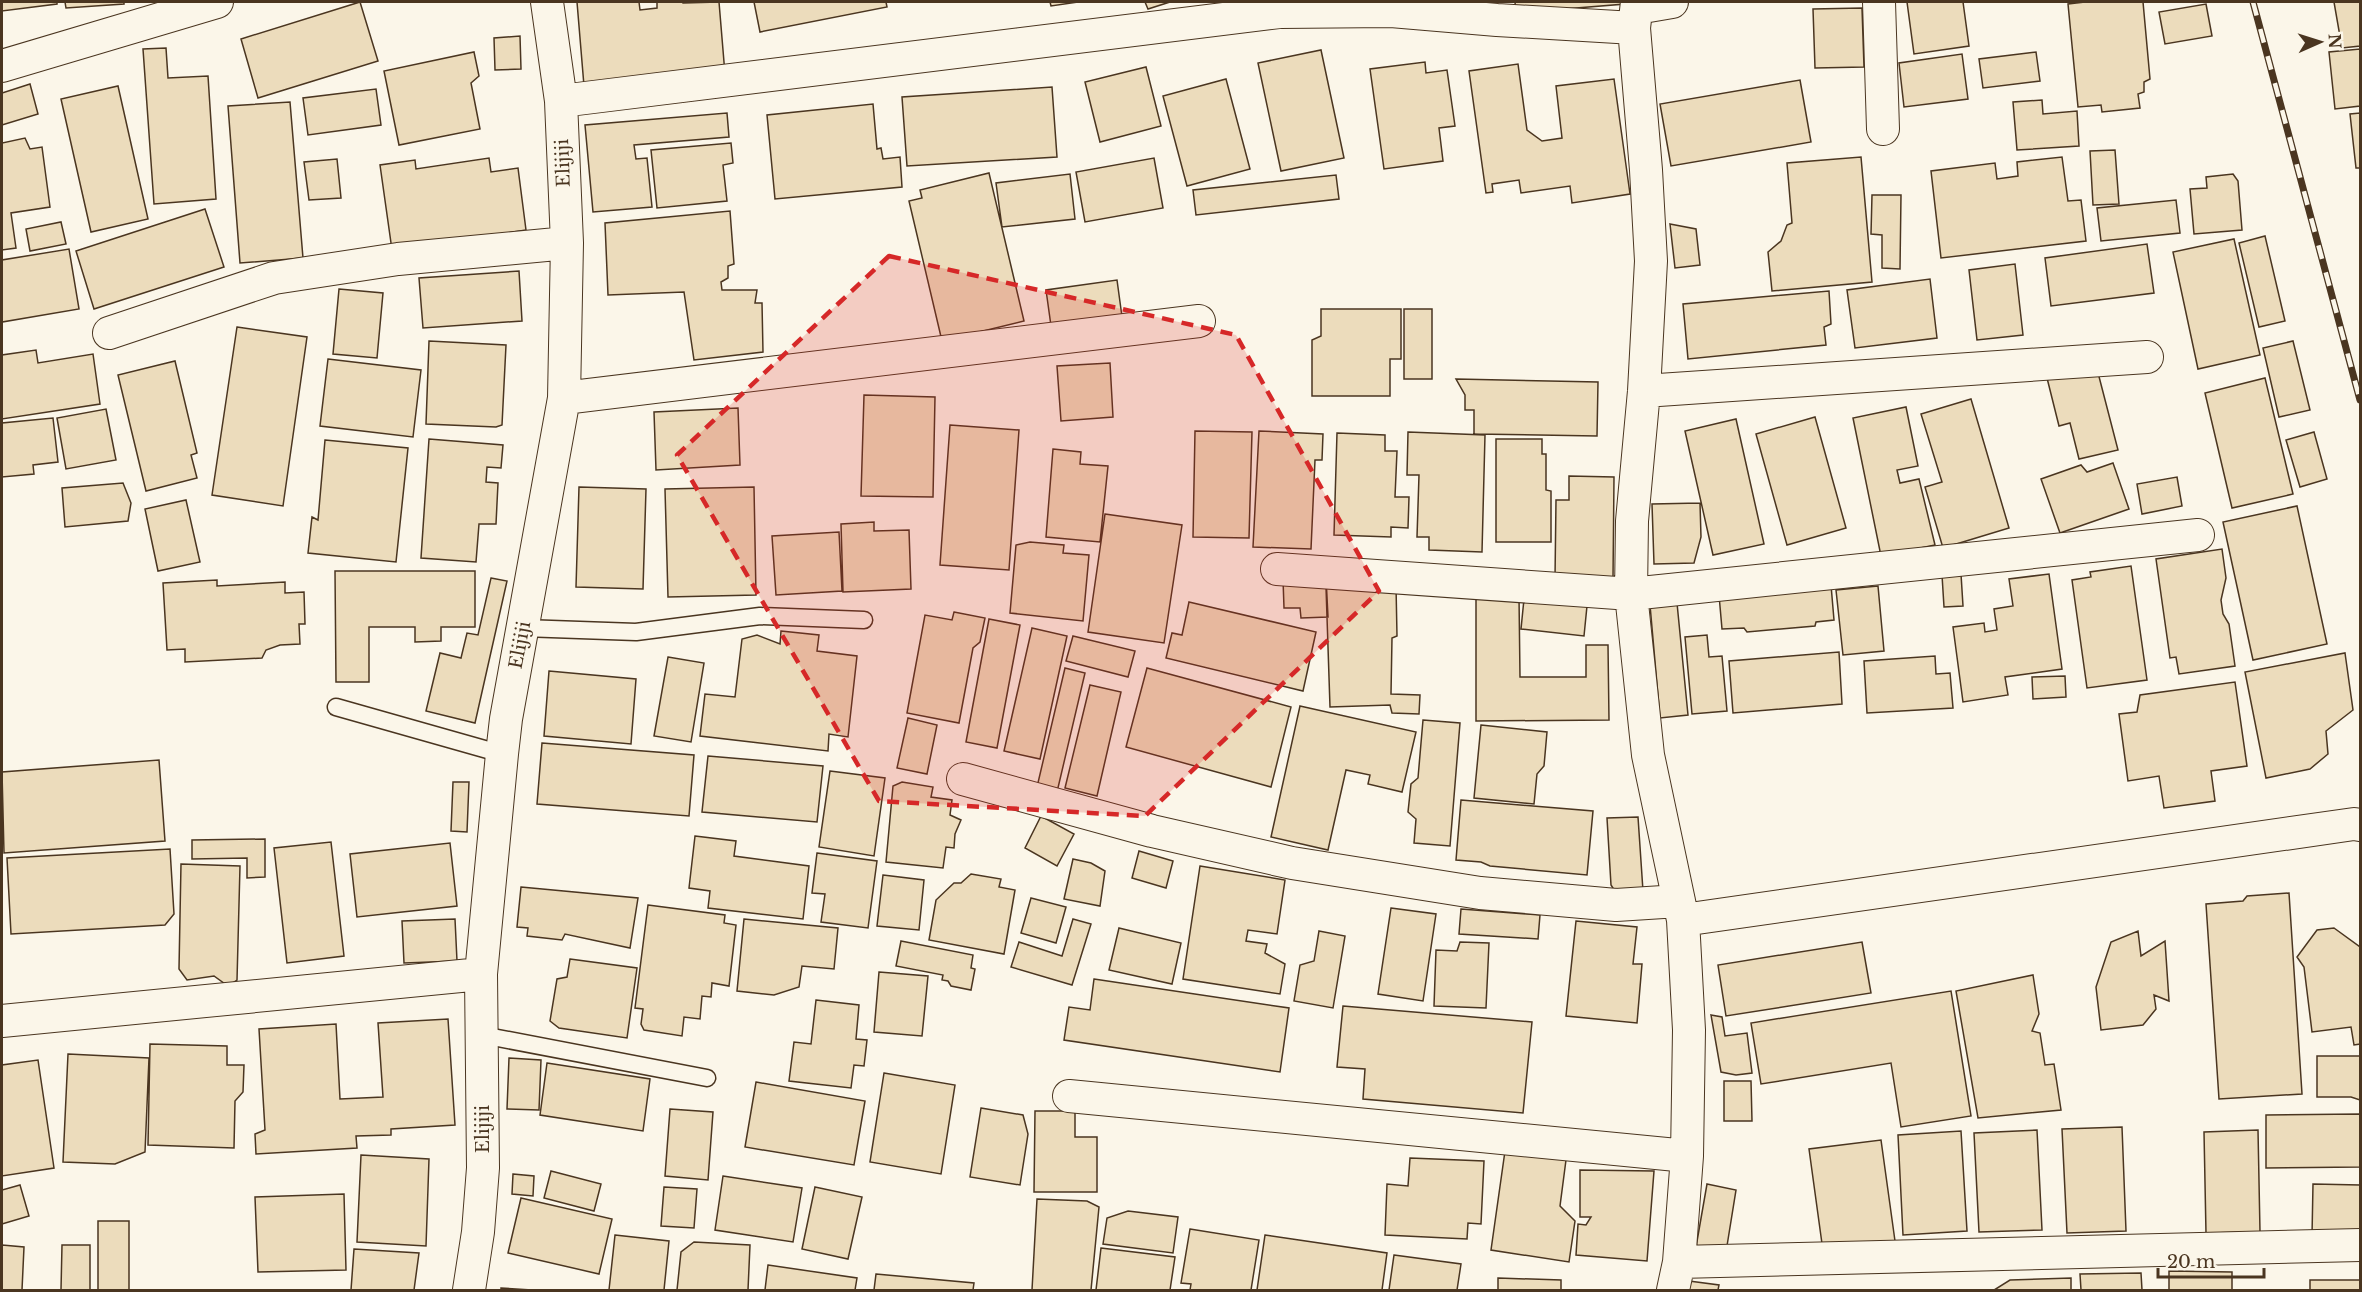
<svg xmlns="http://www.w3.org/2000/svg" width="2362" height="1292" viewBox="0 0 2362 1292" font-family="'Libre Baskerville',serif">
	<rect width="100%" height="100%" fill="#fbf6e9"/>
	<path fill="#ecdcbc" stroke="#4a3520" stroke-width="1.5" d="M2 2H57V4L2 11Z
		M65 2H124V4L66 8Z
		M360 2 378 61 258 98 241 39Z
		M577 2H639L640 10 657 8V2H682L683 3 719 2 725 74 584 86Z
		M754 2H886L887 7 760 32Z
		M1050 2H1078L1051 6Z
		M1145 2H1170L1148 9Z
		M1515 2H1624L1625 4 1516 13Z
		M1907 2H1963L1969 46 1914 54Z
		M2085 2H2143L2150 79 2144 82V92L2138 94 2140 108 2102 112 2101 105 2078 107 2068 4Z
		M2321 2H2360V46L2342 48 2334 2Z
		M2206 4 2212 36 2165 44 2159 12Z
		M1862 8 1864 67 1815 68 1813 9Z
		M520 36 521 69 495 70 494 38Z
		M166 48 168 78 208 76 216 199 154 204 143 49Z
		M2360 49V106L2335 109 2329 52Z
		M1321 50 1344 158 1281 171 1258 63Z
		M474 52 479 76 471 83 480 129 399 145 384 71Z
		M2036 52 2040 81 1983 88 1979 59Z
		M1962 54 1968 99 1904 107 1899 63Z
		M1425 62 1426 73 1447 70 1455 126 1439 128 1443 161 1384 169 1370 69Z
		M1518 64 1527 130 1542 141 1562 138 1556 86 1614 79 1630 194 1572 203 1570 186 1521 193 1519 180 1492 184 1493 192 1486 193 1469 71Z
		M1146 67 1161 126 1100 142 1085 82Z
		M1226 79 1250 169 1187 186 1163 96Z
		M1800 80 1811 142 1671 166 1660 104Z
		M30 84 38 114 2 125V93Z
		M118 86 148 219 91 232 61 99Z
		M1052 87 1057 157 907 166 902 97Z
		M376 89 381 125 308 135 303 98Z
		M2042 100 2043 114 2077 111 2079 146 2017 150 2013 102Z
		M290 102 303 258 240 263 228 106Z
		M873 104 877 149 881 148 883 159 900 157 902 187 775 199 767 115Z
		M727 113 729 137 634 145 636 159 647 158 652 207 593 212 585 125Z
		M2360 113V168H2356L2350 114Z
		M25 138 30 149 42 147 50 207 11 213 16 248 2 250V143Z
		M731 143 733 163 723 165 727 201 657 208 651 150Z
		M2115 150 2119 204 2093 205 2090 151Z
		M1861 157 1872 282 1772 291 1768 252 1781 241 1787 225 1792 223 1787 163Z
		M2062 157 2068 201 2081 200 2086 241 1941 258 1931 171 1995 163 1997 179 2018 176 2017 162Z
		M489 158 491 172 518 168 526 230 392 250 380 165 415 160 416 169Z
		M1154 158 1163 208 1085 222 1076 172Z
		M337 159 341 198 309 200 304 162Z
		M989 173 1024 321 942 341 909 201 922 198 920 190Z
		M1070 174 1075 219 1002 227 996 183Z
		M2233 174 2238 181 2242 230 2194 234 2190 189 2207 188 2206 177Z
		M1336 175 1339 199 1196 215 1193 190Z
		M1872 195H1901L1900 269 1882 268V235L1871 234Z
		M2176 200 2180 233 2101 241 2097 208Z
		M205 209 224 267 94 309 76 251Z
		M730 211 734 264 728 266V278L721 282 722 290H757L755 303H762L763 352 694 360 684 292 608 295 605 223Z
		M61 222 66 244 30 251 26 229Z
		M1670 224 1696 229 1700 265 1675 268Z
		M2265 236 2285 321 2259 327 2239 243Z
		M2234 239 2260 355 2198 369 2173 252Z
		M2147 244 2154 293 2051 306 2045 258Z
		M69 249 79 309 2 322V260Z
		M2015 264 2023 335 1977 340 1969 270Z
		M519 271 522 321 423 328 419 278Z
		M1930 279 1937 338 1855 348 1847 290Z
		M1117 280 1123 324 1052 333 1046 290Z
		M339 289 383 293 377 358 333 354Z
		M1829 291 1831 324 1824 327 1826 345 1688 359 1683 304Z
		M1321 309H1401V359H1390V396H1312V340L1321 336Z
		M1404 309H1432V379H1404Z
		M237 327 307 337 283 506 212 495Z
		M429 341 506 345 502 425 496 427 426 424Z
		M2293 341 2310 410 2279 417 2263 348Z
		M36 350 38 363 93 354 100 404 2 419V355Z
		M328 359 421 370 413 437 320 426Z
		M175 361 197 453 191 455 197 478 146 491 118 375Z
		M1110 363 1113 417 1061 421 1057 366Z
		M2096 365 2118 450 2079 459 2070 423 2059 426 2047 378Z
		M2265 378 2293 494 2232 508 2205 393Z
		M1456 379 1598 382 1597 436 1474 434V410H1465V395Z
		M864 395 935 397 933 497 861 496Z
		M1971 399 2009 528 1943 548 1925 487 1942 482 1921 414Z
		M1906 407 1918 466 1897 470 1900 483 1919 479 1935 545 1881 556 1853 418Z
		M738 408 740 465 656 470 654 412Z
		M106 409 116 460 66 469 57 418Z
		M1815 417 1846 528 1787 545 1756 434Z
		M53 418 58 462 33 465 34 474 2 477V423Z
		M1736 419 1764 544 1713 555 1685 431Z
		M950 425 1019 430 1009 570 940 565Z
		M1195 431 1252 432 1249 538 1193 537Z
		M1259 431 1323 434 1322 460H1315L1311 549 1253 547Z
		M1408 432 1485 435 1482 552 1429 550V537H1417L1419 475H1407Z
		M2314 432 2327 479 2300 487 2286 440Z
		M1337 433 1385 435V451H1397L1395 497H1409L1408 528 1391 527V537L1334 535Z
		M429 439 503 445 501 468 487 467 486 482 498 483 496 524H479L476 562 421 558Z
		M1496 439H1542V454H1546V490L1551 491V542H1496Z
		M325 440 408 448 396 562 308 553 312 517 318 520Z
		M1053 449 1081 452 1080 464 1108 466 1100 542 1046 537Z
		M2113 463 2129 509 2060 533 2041 479 2081 465 2087 472Z
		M1569 476 1614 477 1613 579H1555L1556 500H1569Z
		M2177 477 2182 506 2142 514 2137 484Z
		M123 483 131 503 128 521 65 527 62 488Z
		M579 487 646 489 643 589 576 587Z
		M754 487 756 595 668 597 665 489Z
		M186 500 200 562 158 571 145 509Z
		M1700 503 1701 537 1694 563 1654 564 1652 504Z
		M2297 506 2327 644 2253 660 2223 522Z
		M1105 514 1182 525 1164 643 1088 632Z
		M874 522V531L909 530 911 589 843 592 841 524Z
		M839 532 842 591 776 595 772 536Z
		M1030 542 1064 545 1063 553 1089 555 1083 621 1010 613 1016 545Z
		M2222 549 2226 578 2221 600 2223 614 2229 624 2235 666 2179 674 2176 657 2170 658 2156 559Z
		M2131 566 2147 680 2087 688 2072 580 2091 577 2090 572Z
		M335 571H475V627H441V641L415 642V627H369V682H336Z
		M1961 574 1963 606 1944 607 1942 575Z
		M2049 574 2062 669 2005 677 2008 695 1963 702 1953 627 1984 623 1985 632 1997 630 1994 609 2013 606 2009 579Z
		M1326 577 1328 617 1301 618 1300 608H1284L1283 579Z
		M491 578 507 581 475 723 426 711 440 653 461 658 467 633 478 635Z
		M217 580V586L285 582V593L304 592 305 624H299L300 644 280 645 266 650 262 658 185 662V649L167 650 163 583Z
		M1396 585 1397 636 1392 638 1391 694 1420 695 1419 714 1392 713 1390 705 1330 707 1326 587Z
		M1831 585 1834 620 1816 622 1815 626 1747 632 1744 628 1722 629 1719 595Z
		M1878 586 1884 651 1843 655 1836 590Z
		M1476 596H1519L1520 677H1586V645H1608L1609 720 1476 721Z
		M1524 599 1587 606 1584 636 1521 629Z
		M1189 602 1316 632 1303 691 1166 658 1172 633 1182 635Z
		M1677 603 1688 715 1660 718 1650 605Z
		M954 612 985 618 980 642 973 648 959 723 907 713 925 615 952 620Z
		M989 619 1020 625 997 748 966 742Z
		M1032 628 1067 636 1040 759 1004 751Z
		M781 631 819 635 817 651 857 656 848 737 829 734 828 751 700 736 705 694 735 697 742 639 757 635 780 644Z
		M1707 635 1709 657 1722 656 1727 711 1692 714 1685 637Z
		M1073 636 1135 651 1128 677 1066 661Z
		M1839 652 1842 704 1733 713 1729 661Z
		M2345 653 2353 710 2326 731 2328 754 2310 769 2266 778 2245 672Z
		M1935 656 1936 674 1950 673 1953 708 1867 713 1864 661Z
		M668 657 704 663 691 742 654 736Z
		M1065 668 1085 673 1057 792 1037 787Z
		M1147 668 1291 707 1271 787 1126 747Z
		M549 671 636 679 631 744 544 736Z
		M2065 676 2066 697 2033 699 2032 677Z
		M2235 682 2247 766 2211 771 2215 801 2164 808 2159 776 2128 781 2119 714 2137 712 2140 695Z
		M1090 685 1121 692 1097 796 1065 788Z
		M1300 706 1416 732 1402 792 1368 784 1370 775 1346 770 1328 850 1271 837Z
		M908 718 937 725 927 774 897 768Z
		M1423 720 1460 723 1450 846 1414 843 1416 819 1408 812 1411 784 1418 778Z
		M1481 725 1547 732 1544 766 1537 774 1534 804 1474 798Z
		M542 743 694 755 689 816 537 804Z
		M708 756 823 766 817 822 702 812Z
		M159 760 165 841 4 853 2 772Z
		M830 771 885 778 874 856 819 847Z
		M453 782H469L467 832 451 831Z
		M902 782 933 787 931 797 952 800 950 815 961 820 955 834 954 848 946 847 943 868 886 862 893 786Z
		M1461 800 1593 811 1587 875 1490 866 1481 862 1456 860Z
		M1041 816 1074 834 1057 866 1025 848Z
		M1638 817 1643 891 1616 893 1611 885 1607 818Z
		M695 836 736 841 734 856 809 866 803 919 708 908 710 891 689 888Z
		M265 839V877L247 878V858L192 859V840Z
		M331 842 344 956 287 963 274 848Z
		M450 843 457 906 357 917 350 854Z
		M170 849 174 914 165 925 11 934 7 858Z
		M1139 851 1173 861 1166 888 1132 878Z
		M817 853 877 861 868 928 821 922 825 894 812 893Z
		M1073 859 1091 863 1105 871 1100 906 1064 899Z
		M181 864 240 866 237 980 228 986 214 976 187 980 179 969Z
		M1200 866 1285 880 1277 934 1248 930 1246 941 1267 944 1265 953 1285 964 1280 994 1183 979Z
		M971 874 1001 879 999 887 1015 890 1004 954 929 940 936 900 954 883H961Z
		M883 875 924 880 919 930 877 926Z
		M521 887 638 898 630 948 565 934 562 940 527 936 528 928 517 927Z
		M2289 893 2302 1094 2219 1099 2206 904 2243 901 2247 896Z
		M1031 898 1066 907 1056 943 1021 933Z
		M648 905 725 915 724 923 736 925 729 986 712 983 711 997 702 996 700 1019 684 1017 682 1036 644 1030 641 1024 643 1009 635 1008Z
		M1391 908 1436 914 1423 1001 1378 994Z
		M1461 909 1540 915 1538 939 1459 934Z
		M455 919 457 961 404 963 402 921Z
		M744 919 838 928 834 969 802 966 799 987 774 995 737 991Z
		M1073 919 1091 924 1072 985 1011 967 1019 942 1062 956Z
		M1576 921 1637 927 1633 964H1642L1637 1023 1566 1016Z
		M1119 928 1181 943 1172 984 1109 970Z
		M2334 928 2360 947V1044L2354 1045 2351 1027 2312 1032 2304 967 2297 957 2317 930Z
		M1319 931 1345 936 1333 1008 1294 1001 1300 965 1314 961Z
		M2138 931 2141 956 2165 941 2169 1001 2154 995 2156 1009 2143 1025 2101 1030 2096 987 2111 942Z
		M901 941 973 955 971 968 975 969 971 990 951 986 948 981 942 980 943 975 896 966Z
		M1460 942 1489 943 1486 1008 1434 1006 1436 950 1457 951Z
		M1862 942 1871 993 1726 1016 1718 965Z
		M570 959 637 968 627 1038 559 1028 550 1021 557 979 567 977Z
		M879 972 928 976 922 1036 874 1032Z
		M2033 975 2039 1014 2032 1031 2040 1033 2045 1065 2054 1064 2061 1110 1978 1118 1956 991Z
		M1094 979 1289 1008 1280 1072 1064 1040 1069 1007 1090 1010Z
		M1951 991 1971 1116 1901 1127 1891 1063 1761 1084 1751 1023Z
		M816 1000 859 1005 856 1039 867 1040 864 1066 854 1065 851 1088 789 1081 794 1042 811 1044Z
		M1343 1006 1532 1022 1523 1113 1363 1099 1365 1069 1337 1067Z
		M1711 1015 1722 1017 1725 1036 1747 1033 1752 1073 1736 1075 1721 1072Z
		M448 1019 455 1125 391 1129V1135L356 1136 357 1148 256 1154 255 1134 265 1130 259 1029 336 1024 340 1099 383 1097 378 1023Z
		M150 1044 227 1046V1065H244L243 1092 235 1101 234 1148 148 1145Z
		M68 1054 149 1058 145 1152 115 1164 63 1162Z
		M2317 1056H2360V1100L2351 1097H2317Z
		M509 1058 541 1060 539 1110 507 1109Z
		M38 1060 54 1168 2 1176V1065Z
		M547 1063 650 1079 643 1131 540 1115Z
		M884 1073 955 1085 941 1174 870 1162Z
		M1724 1081H1751L1752 1121H1724Z
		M756 1082 865 1101 854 1165 745 1147Z
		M981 1108 1023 1115 1028 1134 1020 1185 970 1177Z
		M670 1109 713 1112 708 1180 665 1176Z
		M1035 1111H1075V1137H1097V1192H1034Z
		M2360 1114V1167L2266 1168V1115Z
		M2122 1127 2126 1231 2067 1233 2062 1129Z
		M2037 1130 2042 1230 1979 1232 1974 1133Z
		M2258 1130 2260 1232 2206 1233 2204 1132Z
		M1961 1131 1967 1231 1903 1235 1898 1135Z
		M1881 1140 1895 1241 1823 1251 1809 1149Z
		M1505 1151 1566 1160 1560 1206 1575 1221 1569 1262 1491 1250Z
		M361 1155 429 1159 426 1246 357 1242Z
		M1410 1158 1484 1161 1481 1224 1468 1223 1467 1239 1385 1235 1387 1184 1408 1186Z
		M1580 1170 1654 1171 1647 1261 1576 1255 1578 1224 1586 1225 1591 1217H1580Z
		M551 1171 601 1184 594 1211 544 1198Z
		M513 1174 534 1176 533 1196 512 1194Z
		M723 1176 802 1188 793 1242 715 1230Z
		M1707 1184 1736 1190 1726 1252 1696 1247Z
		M2313 1184 2360 1185V1237L2312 1236Z
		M20 1185 29 1216 2 1224V1190Z
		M664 1187 697 1189 694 1228 661 1226Z
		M815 1187 862 1197 848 1259 802 1249Z
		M344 1194 346 1270 258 1272 255 1197Z
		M521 1198 612 1219 599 1274 508 1253Z
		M1037 1199 1087 1201 1099 1207 1091 1290H1032Z
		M1128 1211 1178 1217 1173 1253 1103 1244 1107 1218Z
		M98 1221H129V1290H98Z
		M1190 1229 1259 1240 1251 1290H1190L1191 1284 1181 1283Z
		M615 1235 669 1241 664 1290H609Z
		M1265 1235 1387 1253 1382 1290H1257Z
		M694 1242 750 1245 748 1290H677L681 1252Z
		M2 1245 24 1247 22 1290H2Z
		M62 1245H90V1290H61Z
		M1101 1248 1175 1257 1170 1290H1096Z
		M354 1249 419 1253 414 1290H351Z
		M1394 1255 1461 1264 1457 1290H1389Z
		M768 1265 857 1278 855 1290H765Z
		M2169 1271 2232 1272V1290H2169Z
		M2141 1273 2142 1290H2081L2080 1274Z
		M876 1274 974 1283 973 1290H874Z
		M1498 1278 1561 1280V1290H1498Z
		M2071 1278V1290H1994L2010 1280Z
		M2310 1280H2360V1290H2310Z
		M1689 1281 1719 1285 1718 1290H1688Z
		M501 1288 532 1290H501Z"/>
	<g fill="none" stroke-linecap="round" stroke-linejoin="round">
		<defs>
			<path id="lane" d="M523 628 636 632 760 616 864 620
				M336 707 502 754
				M482 1035 707 1078"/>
			<path id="street" d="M1637 2 1634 28 1646 170 1651 261 1644 391 1632 521 1631 594 1648 755 1683 920 1689 1030 1687 1156 1679 1262 1673 1290
				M1879 2 1883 129
				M1637 8 1672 2
				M2 66 217 2
				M561 101 1280 12 1391 11 1497 20 1634 28
				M109 333 274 278 398 259 567 243
				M1644 391 2147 357
				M564 398 1199 321
				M1277 569 1631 594 2198 535
				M963 779 1152 831 1292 863 1480 893 1616 905 1679 901
				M1683 920 2354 824 2360 825
				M2 1021 481 974
				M1069 1096 1687 1156
				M1679 1262 2360 1245
				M469 1290 478 1232 483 1168 481 974 502 754 506 719 564 398 567 243 561 101 547 2"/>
		</defs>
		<use href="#lane" stroke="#4a3520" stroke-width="19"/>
		<use href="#street" stroke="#4a3520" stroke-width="34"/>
		<use href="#lane" stroke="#fbf6e9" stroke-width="16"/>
		<use href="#street" stroke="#fbf6e9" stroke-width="32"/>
		<defs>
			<path id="rail" d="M2253 2 2360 400"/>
		</defs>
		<use href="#rail" stroke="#4a3520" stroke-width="7"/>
		<use href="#rail" stroke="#fbf6e9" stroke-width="4.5" stroke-dasharray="14" stroke-linecap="butt"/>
	</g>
	<path fill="#d62828" fill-opacity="0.2" stroke="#d62828" stroke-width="4.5" stroke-dasharray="12 8" stroke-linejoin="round" d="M889 256 1236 335 1379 591 1145 816 879 801 677 455Z"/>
	<g text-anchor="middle" stroke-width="4.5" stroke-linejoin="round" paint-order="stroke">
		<g font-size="18" fill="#4a3520" stroke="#fbf6e9">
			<text transform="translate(563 163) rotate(-92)" y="6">Elijiji</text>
			<text transform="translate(520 645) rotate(-79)" y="6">Elijiji</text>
			<text transform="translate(483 1129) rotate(-90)" y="6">Elijiji</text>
		</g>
	</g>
	<rect width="2362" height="1292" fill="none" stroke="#4a3520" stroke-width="6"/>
	<g transform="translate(2320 42) rotate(87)" stroke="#fbf6e9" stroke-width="4.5" paint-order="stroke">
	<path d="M0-4.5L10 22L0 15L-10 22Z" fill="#4a3520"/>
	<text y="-9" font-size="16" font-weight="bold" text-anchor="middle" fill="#4a3520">N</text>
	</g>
	<path d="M2158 1268v9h106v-9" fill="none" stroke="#4a3520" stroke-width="3"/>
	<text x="2167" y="1268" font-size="18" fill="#4a3520" stroke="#fbf6e9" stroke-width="4.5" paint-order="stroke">20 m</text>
</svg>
